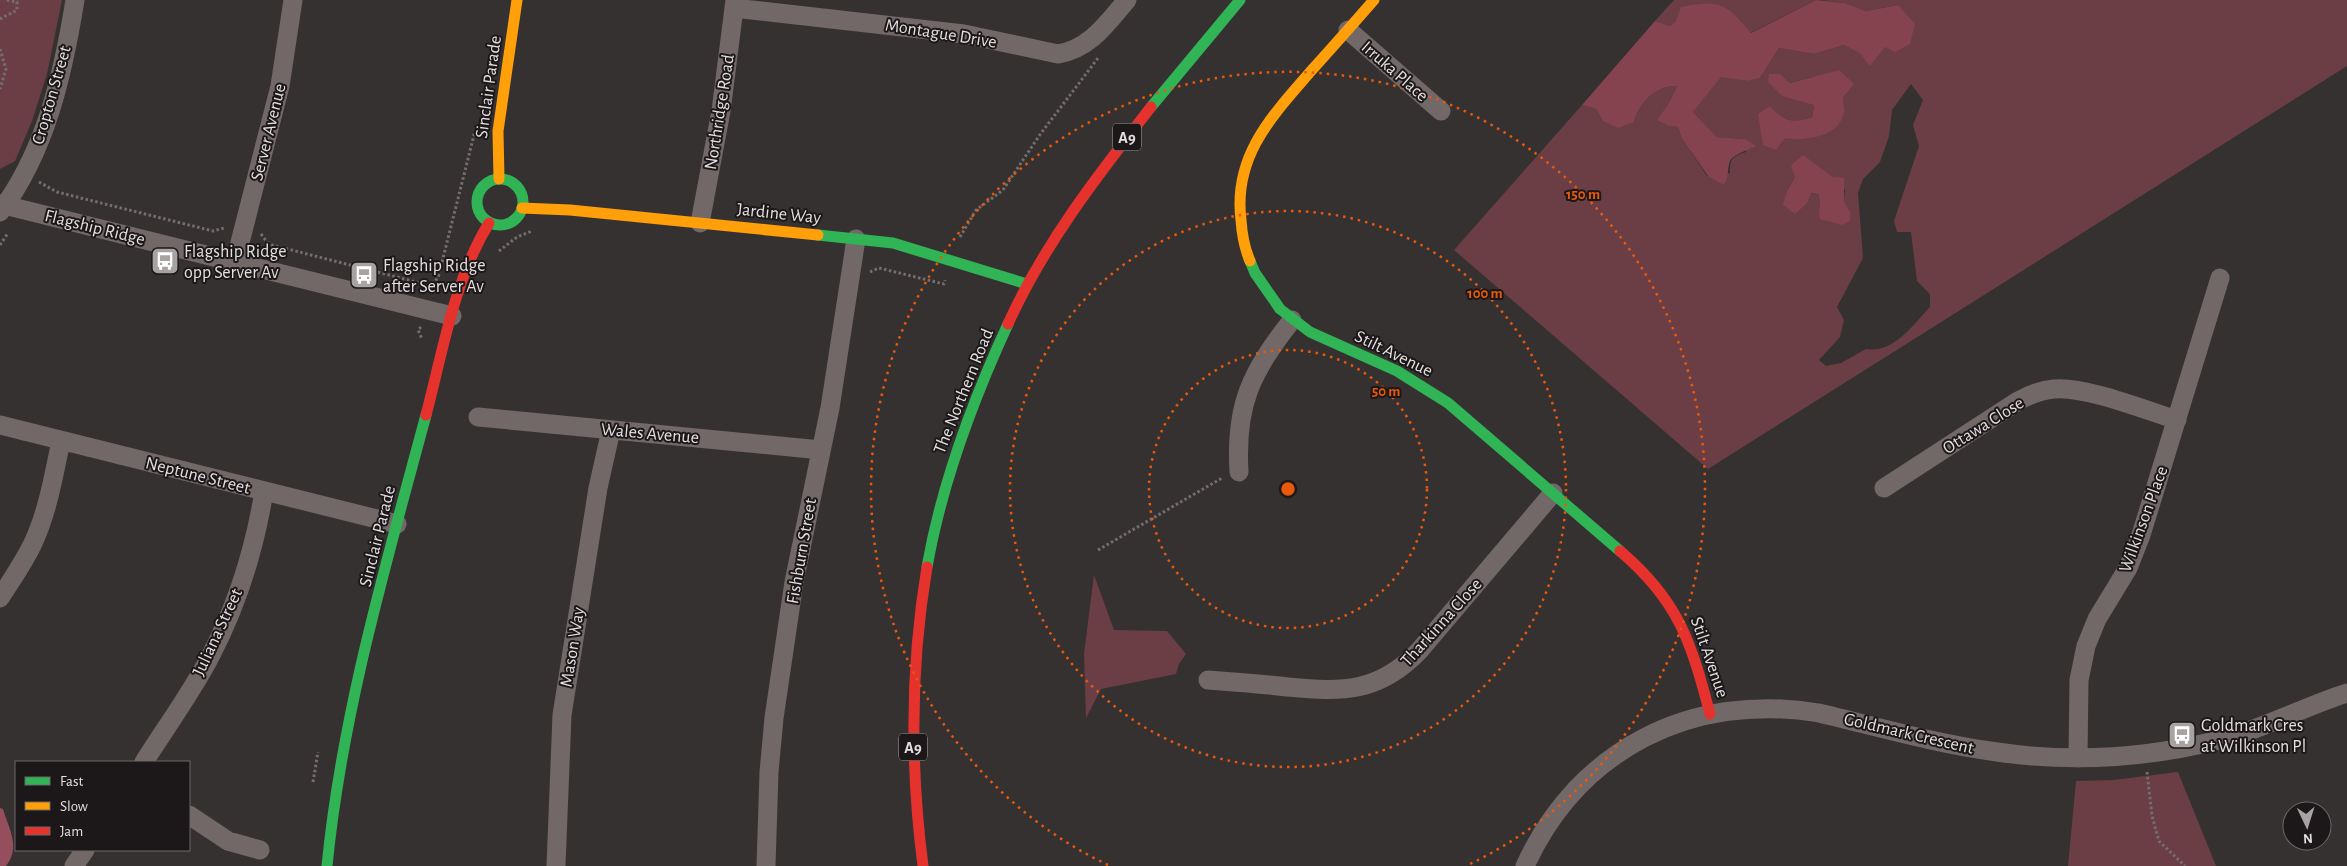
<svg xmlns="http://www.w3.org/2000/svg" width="2347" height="866" viewBox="0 0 2347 866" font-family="'Alegreya Sans',sans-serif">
	<rect width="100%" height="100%" fill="#363131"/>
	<path fill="#6b3e46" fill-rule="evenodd" d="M0 0H62L47 74 32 121 15 161 0 169Z
		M1674 0H1816L1750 33 1739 19 1676 21 1670 26 1655 21Z
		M1821 0H2347V66L1708 469 1454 250 1582 105 1596 109 1603 121 1634 122C1639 103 1656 85 1677 86L1667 106 1669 126 1678 127 1682 139 1707 176 1730 173C1729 159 1733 156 1746 152L1745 139 1717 137 1693 112 1721 76 1748 81 1760 78 1779 48 1814 54 1844 45 1859 53 1870 65 1885 46 1898 5 1866 11 1845 3ZM1780 74 1790 83 1812 77 1843 97C1843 102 1844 108 1844 113 1838 138 1805 141 1785 137L1770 106C1785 121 1792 124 1812 117L1814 105 1807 101ZM1911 84 1923 100 1913 125 1919 146 1894 221 1897 232H1911L1917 281 1930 294V307C1913 325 1893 354 1866 349L1841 363 1826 366 1819 360 1840 337 1844 320 1837 307 1863 258 1858 193 1863 179 1880 162 1889 136 1892 110ZM1820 168 1833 177 1845 190 1844 201 1850 211 1819 214 1822 205 1818 194 1787 191 1795 177Z
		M1094 575 1114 630 1167 631 1186 654 1179 664 1176 674 1101 689 1086 718 1084 654Z
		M2178 772 2216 866H2068L2076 781 2114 780Z"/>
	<path fill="#85434f" d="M1816 0 1845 3 1866 11 1898 5 1915 24 1910 44 1895 52 1885 47 1870 66 1859 53 1844 45 1814 54 1779 48 1760 78 1748 81 1721 77 1693 112 1717 137 1745 139 1756 146C1747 151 1731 154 1729 164 1727 174 1729 175 1724 185L1708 176 1682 139 1678 127 1669 126 1657 120 1667 106 1677 86C1656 85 1639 103 1634 122L1618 128 1603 121 1596 109 1582 105 1655 21 1670 26 1676 21 1681 7C1720 0 1726 3 1751 33Z
		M1839 70 1854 84 1843 97C1843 102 1845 108 1844 113 1839 138 1805 141 1785 138L1776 150 1763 145 1758 114 1770 106C1785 121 1792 124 1812 117L1814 105 1782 96 1768 82 1769 74H1780L1790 83Z
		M1803 155 1833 177 1844 178V201L1850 211V221L1842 225 1820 219C1817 209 1823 208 1818 194L1811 193 1807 203 1795 214 1783 205 1787 191 1795 177 1791 165Z"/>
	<path fill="#954e5b" d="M0 808 3 809C9 829 21 848 6 866H0Z"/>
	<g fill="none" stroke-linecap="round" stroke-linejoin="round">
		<path stroke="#766d6e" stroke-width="3" stroke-dasharray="2.5 2.5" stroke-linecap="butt" d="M0 19 17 10V2L6 0
			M0 49 6 69 0 89
			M39 182 57 192 213 231 224 228
			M261 234 267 242 272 245 424 284 434 282 438 278 475 131
			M960 237 976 210 1003 190 1039 136 1098 58
			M0 245 8 233
			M499 251 517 237 532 231
			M870 272 879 268 944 284 945 280
			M421 327 418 330 422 339
			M1098 550 1222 478
			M2147 772 2152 816 2159 841 2185 866
			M313 782 318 752"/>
		<path stroke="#726868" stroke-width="19" d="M734 8 964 34 1058 54C1090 49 1107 23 1127 0
			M1348 30 1441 111
			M0 204 452 316
			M0 212C46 151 63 74 75 0
			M700 223 721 111 735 0
			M235 262 280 86 293 0
			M478 417 821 450
			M0 425 397 524
			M1239 472C1235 404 1251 373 1292 320
			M1884 488 2018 401C2029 395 2041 390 2054 389 2085 386 2145 410 2177 420
			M0 598C12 579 25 561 34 541 48 510 54 474 61 441
			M1208 680C1235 682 1262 684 1288 687 1343 692 1378 693 1419 651L1553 493
			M2078 758 2079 680 2086 646 2097 619 2128 568 2141 535 2220 278
			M144 762C166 727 192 692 211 655 237 605 255 547 264 491
			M189 815 228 841 260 850
			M74 866 85 850
			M556 866 562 715 598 488 611 430
			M766 866 769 772 774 718 794 582 830 408 856 239
			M1525 866C1579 748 1693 692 1819 713 1878 727 1937 744 1997 752 2072 763 2149 758 2223 739 2266 728 2305 706 2347 693"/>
		<path stroke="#30b455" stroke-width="11" d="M1151 107 1240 0
			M477 202a23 23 0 1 1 46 0a23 23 0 1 1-46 0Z
			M818 235 893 243 1027 284
			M1250 261 1255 273 1280 309 1310 332 1397 371 1448 403 1620 551
			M927 567C942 482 972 402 1008 324
			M327 866C342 713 386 564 426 415"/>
		<path stroke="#ff9f0a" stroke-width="11" d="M499 179 498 131 517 0
			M522 208 570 210 818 235
			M1250 261C1244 247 1242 235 1241 220 1233 156 1272 116 1311 71 1332 48 1353 24 1374 0"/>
		<path stroke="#e5322d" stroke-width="11" d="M1008 324C1044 244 1098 175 1151 107
			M426 415C443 351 454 280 489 223
			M1620 551C1679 601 1691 642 1710 714
			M923 866C910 765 910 668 927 567"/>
	</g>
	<g fill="none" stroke="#e8590c" stroke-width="2.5" stroke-dasharray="2.5 5">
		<circle cx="1288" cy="489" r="139"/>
		<circle cx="1288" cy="489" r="278"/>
		<path d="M1108 865A417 417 0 1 1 1468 865"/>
	</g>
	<defs>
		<symbol id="bus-square" viewBox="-11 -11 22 22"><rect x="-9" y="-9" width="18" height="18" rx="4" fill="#a8a2a2" stroke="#1c1819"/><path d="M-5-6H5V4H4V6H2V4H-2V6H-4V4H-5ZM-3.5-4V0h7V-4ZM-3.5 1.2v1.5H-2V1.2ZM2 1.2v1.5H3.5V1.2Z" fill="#fff"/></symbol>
	</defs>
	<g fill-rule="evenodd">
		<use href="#bus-square" x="149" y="245" width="32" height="32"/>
		<use href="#bus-square" x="348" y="259" width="32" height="32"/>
		<use href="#bus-square" x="2166" y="719" width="32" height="32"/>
	</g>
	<g text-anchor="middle" stroke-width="4" stroke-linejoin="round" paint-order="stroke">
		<g fill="#1c1819" stroke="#a9a3a4" stroke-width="1">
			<rect x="1113" y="123.5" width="28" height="27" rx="4"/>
			<rect x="899" y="733.5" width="28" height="27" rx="4"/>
		</g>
		<g font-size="16" font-weight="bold" fill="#e5dfdf">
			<text x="1127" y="143">A9</text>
			<text x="913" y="753">A9</text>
		</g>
		<g font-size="18" fill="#e5dfdf" stroke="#1c1819">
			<text transform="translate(941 33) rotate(9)" y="6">Montague Drive</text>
			<text transform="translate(1395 71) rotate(41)" y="6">Irruka Place</text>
			<text transform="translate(488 87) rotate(-82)" y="6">Sinclair Parade</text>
			<text transform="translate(51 95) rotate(-74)" y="6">Cropton Street</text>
			<text transform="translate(719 112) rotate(-81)" y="6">Northridge Road</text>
			<text transform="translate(268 132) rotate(-76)" y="6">Server Avenue</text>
			<text transform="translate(779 213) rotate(6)" y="6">Jardine Way</text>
			<text transform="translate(95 227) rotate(14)" y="6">Flagship Ridge</text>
			<text transform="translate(1394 353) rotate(26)" y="6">Stilt Avenue</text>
			<text transform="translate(963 391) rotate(-68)" y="6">The Northern Road</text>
			<text transform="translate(1983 425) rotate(-32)" y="6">Ottawa Close</text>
			<text transform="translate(650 433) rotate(5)" y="6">Wales Avenue</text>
			<text transform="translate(198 475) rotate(14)" y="6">Neptune Street</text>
			<text transform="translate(2143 519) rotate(-70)" y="6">Wilkinson Place</text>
			<text transform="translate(377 536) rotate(-76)" y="6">Sinclair Parade</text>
			<text transform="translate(801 551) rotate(-80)" y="6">Fishburn Street</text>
			<text transform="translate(1441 622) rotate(-48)" y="6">Tharkinna Close</text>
			<text transform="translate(217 632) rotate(-65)" y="6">Juliana Street</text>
			<text transform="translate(572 647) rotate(-81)" y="6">Mason Way</text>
			<text transform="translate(1710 657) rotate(71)" y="6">Stilt Avenue</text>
			<text transform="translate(1909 733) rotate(13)" y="6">Goldmark Crescent</text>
		</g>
		<g font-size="18" fill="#e5dfdf" stroke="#1c1819" text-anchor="start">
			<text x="184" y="257">Flagship Ridge<tspan x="184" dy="21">opp Server Av</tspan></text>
			<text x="383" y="271">Flagship Ridge<tspan x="383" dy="21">after Server Av</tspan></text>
			<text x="2201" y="731">Goldmark Cres<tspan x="2201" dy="21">at Wilkinson Pl</tspan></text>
		</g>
	</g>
	<circle cx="1288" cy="489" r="8" fill="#e8590c" stroke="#1c1819" stroke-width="2.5"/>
	<g font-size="15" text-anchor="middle" font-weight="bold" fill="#e8590c" stroke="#1c1819" stroke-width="4" stroke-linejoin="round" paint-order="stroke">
		<text x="1583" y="199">150 m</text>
		<text x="1485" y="298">100 m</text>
		<text x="1386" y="396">50 m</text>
	</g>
	<rect x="15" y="761" width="175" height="90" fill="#1c1819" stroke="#6c6868"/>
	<rect x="25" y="777" width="25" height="8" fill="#30b455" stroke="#6c6868"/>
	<text x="60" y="786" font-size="15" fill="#e5dfdf">Fast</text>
	<rect x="25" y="802" width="25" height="8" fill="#ff9f0a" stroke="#6c6868"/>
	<text x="60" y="811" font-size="15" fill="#e5dfdf">Slow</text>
	<rect x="25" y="827" width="25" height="8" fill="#e5322d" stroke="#6c6868"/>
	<text x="60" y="836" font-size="15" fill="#e5dfdf">Jam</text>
	<g transform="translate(2307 826) rotate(176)"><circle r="24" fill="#1c1819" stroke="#6c6868"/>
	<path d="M0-4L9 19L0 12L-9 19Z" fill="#a8a2a2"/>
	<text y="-8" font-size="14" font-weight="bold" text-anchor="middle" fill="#e5dfdf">N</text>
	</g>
</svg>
